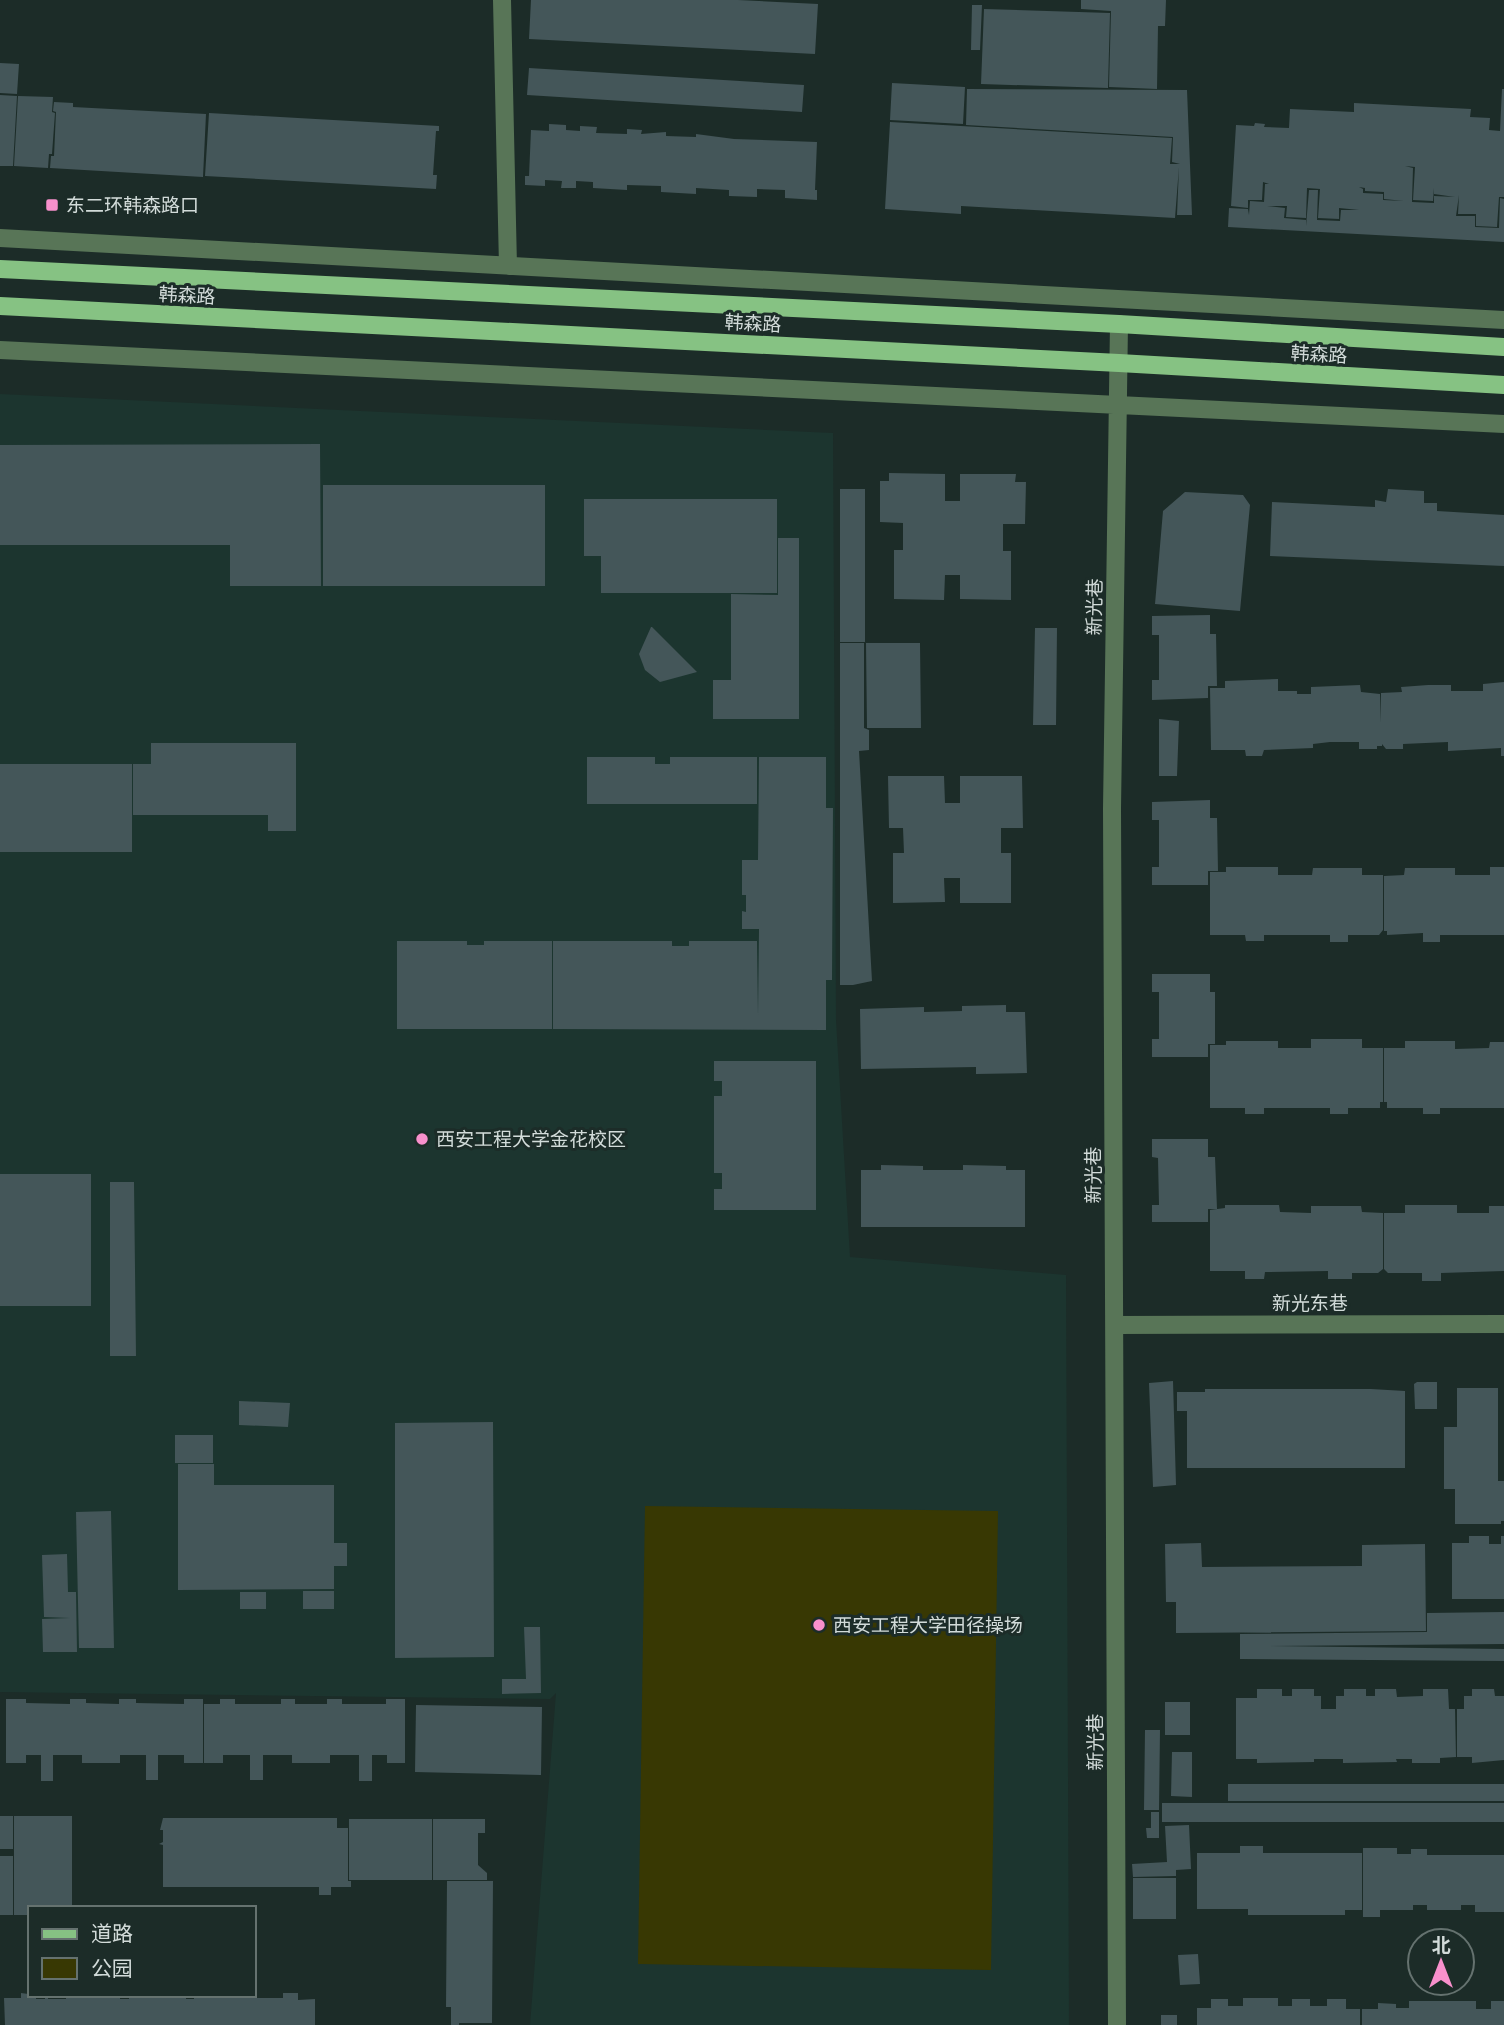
<svg xmlns="http://www.w3.org/2000/svg" width="1504" height="2025" viewBox="0 0 1504 2025" font-family="Roboto,'Noto Sans SC',sans-serif">
	<rect width="100%" height="100%" fill="#1c2c28"/>
	<path fill="#1c352f" d="M0 394 833 433 836 1020 850 1257 1066 1275 1069 2025H530L556 1693 550 1699 0 1692Z"/>
	<path fill="#383803" d="M645 1506 998 1511 991 1970 638 1964Z"/>
	<path fill="#445659" fill-rule="evenodd" d="M531 0H738L818 4 815 54 529 39Z
		M1081 0H1166L1165 26H1158L1157 89 1109 87 1111 11 1081 9Z
		M972 5H982L980 50H971Z
		M984 9 1110 13 1108 88 981 84Z
		M0 63 19 64 17 94 0 93Z
		M529 68 804 85 802 112 527 95Z
		M892 83 965 87 963 124 890 120Z
		M967 89 1187 90 1192 215H1177L1179 167 1175 218 961 206V214L885 209 890 122 1172 138 1170 164H1180L1172 162 1173 137 966 125Z
		M1502 89H1504V197H1499L1497 227 1476 226V214H1458L1459 195 1456 216H1475V227L1499 228 1500 198 1504 199V242L1228 227 1229 208 1248 209 1249 215 1250 201 1264 202 1265 184H1269L1263 182 1262 200H1248V208L1231 206 1236 125 1254 126 1255 123 1265 124 1264 127 1289 128 1290 109 1354 112V103L1471 109 1470 117 1490 118 1489 130 1500 131ZM1405 166 1415 167 1413 200 1433 201 1434 188V194L1455 197 1434 196V203L1412 202 1413 168ZM1359 187 1365 188V191L1384 192V199L1404 201 1383 200V194L1363 193V189ZM1307 188 1320 189 1318 218 1339 219V208L1359 210H1341L1340 221 1317 220 1318 190H1309L1306 226V220L1284 218 1285 208 1267 206H1287L1286 217 1306 218Z
		M0 95 17 96 13 166H0Z
		M18 96 53 97 52 112 55 113 52 154H49L48 168 14 166Z
		M54 102 73 103V107L206 114 203 177 50 168 51 156H54L56 112 53 111Z
		M209 113 439 126V131H436L433 175H437L436 189 205 176Z
		M549 124 566 125V130L580 131V126L597 127 596 133 627 134V129L642 130 641 134 666 132V136L696 137V134L734 139 817 142 815 190H817V200L785 198V190L757 189V197L729 196V190L696 188V194L661 192V186L627 185V190L593 188V182L576 181V188H561L562 181 545 180V186L525 185V176H529L531 130 549 131Z
		M320 444 321 586H230V545H0V445Z
		M889 473 945 474V501H960V474H1016L1015 482H1026L1025 524H1003V551H1011V600L960 599V575H945L944 600 894 599V550H903V523L880 522V481H889Z
		M323 485H545V586H323Z
		M840 489H865V642H840Z
		M1388 489 1424 491V503H1437V511L1504 515V566L1270 556 1272 502 1375 507V500L1386 502Z
		M1185 492 1243 495 1250 505 1240 611 1155 604 1163 511Z
		M584 499H777V593H601V556H584Z
		M778 538H799V719H713V680H731V594L778 595Z
		M1210 615V634H1216L1217 686H1208V698L1152 700V680H1159V635H1152V616Z
		M651 627H652L697 672 660 682 645 670 639 654Z
		M1035 628H1057L1056 725H1033Z
		M840 643H864V728L869 730V750L859 751 872 981 853 985H840Z
		M866 643H920L921 728H867Z
		M1278 679V691H1297V694H1311V687L1360 685 1361 692 1380 694 1381 723V693L1402 692 1401 687 1428 685H1451V691H1483V684L1504 682V756H1501V748L1448 751V742L1403 744V749H1386L1382 744V746H1377V749H1359V742H1330L1313 744V748L1264 750 1262 756H1246L1245 750H1211L1210 688H1225V681Z
		M1159 719 1179 721 1177 776H1159Z
		M151 743H296V831H268V815H133V764H151Z
		M587 757H655V764H670V757H757V804H587Z
		M759 757H826V808H833L832 980H826V1030L553 1029V941H672V946H689V941H757L758 1015 759 929H742V911L746 912V895H742V860H758Z
		M0 764H132V852H0Z
		M888 776H944L945 803H960V776H1022L1023 828H1001V853H1011V903H960V878H944L945 902 893 903V853H904L903 828H889Z
		M1210 800V818H1217L1218 871H1208V885H1152V867H1159V820H1152V802Z
		M1226 867H1278V875H1312L1313 868H1362V875H1383V930L1379 935H1348V942H1330V935H1264V941H1246L1245 935H1210V872H1226Z
		M1490 867H1504V935H1440V942H1423V933L1387 935V931H1384V876L1404 875 1405 868H1455V875H1490Z
		M397 941H467V945H484V941H552V1029H397Z
		M1152 974H1210V992H1215V1044H1208V1057H1152V1039H1159V992H1152Z
		M1006 1005V1012H1025L1027 1073 976 1074V1067L861 1069 860 1009 924 1007V1012L962 1011V1006Z
		M1311 1039H1362V1048H1383V1102H1380V1108H1348V1114H1330V1108H1264V1114H1245V1108H1210V1045H1226V1041H1278V1048H1311Z
		M1405 1041H1455V1049L1489 1048 1490 1042H1504V1108H1440V1114H1423V1108H1387V1102H1384V1048H1405Z
		M714 1061H816V1210H714V1189H722V1173H714V1096H722V1081H714Z
		M1152 1139H1208V1157H1215L1217 1209H1208V1222H1152V1205H1159L1158 1158 1152 1157Z
		M881 1165 923 1166V1170H963V1165L1006 1166V1170H1025V1227H861V1170H881Z
		M0 1174H91V1306H0Z
		M110 1182H134L136 1356H110Z
		M1225 1205H1279L1280 1212 1311 1213V1206H1361L1362 1212 1383 1213V1269L1378 1273H1352V1279H1328V1271L1265 1272 1264 1279H1245V1271H1210V1210L1225 1208Z
		M1405 1205H1457V1213H1489V1206H1504V1271L1441 1273V1281H1422V1273H1388L1384 1269V1213H1405Z
		M1173 1381 1176 1485 1153 1487 1149 1383Z
		M1417 1382H1437V1409H1415L1414 1384Z
		M1457 1388H1498V1481H1504V1521H1501V1524H1455V1489H1444V1427H1457Z
		M1205 1389H1371L1405 1391V1468H1187V1411H1177V1392H1205Z
		M239 1401 290 1403 288 1427 239 1425Z
		M493 1422 494 1657 395 1658V1423Z
		M175 1435H213V1463H175Z
		M178 1464H214V1485H334V1543H347V1566H334V1589L178 1590Z
		M111 1511 114 1648H79L76 1512Z
		M1469 1536H1489V1544H1501V1536H1504V1599H1452V1543H1469Z
		M1201 1543 1202 1567 1362 1566V1545L1425 1544 1426 1631 1176 1633V1602H1166L1165 1544Z
		M67 1554 68 1592H76L77 1652H43L42 1619 70 1618 44 1617 42 1555Z
		M303 1591H334V1609H303Z
		M240 1592H266V1609H240Z
		M1504 1612V1644L1263 1646 1504 1649V1661L1240 1659V1634L1427 1632V1613Z
		M524 1627H540L541 1693 502 1694V1679H526Z
		M1257 1689H1282V1696H1292V1689H1314V1696H1321V1709H1336V1696H1344V1689H1366V1696H1375V1689H1396L1397 1697 1423 1696V1689H1448L1449 1709H1455L1456 1757 1440 1758V1763H1412V1759H1396L1397 1762 1343 1763V1759H1314V1762L1257 1763V1759H1236V1698H1257Z
		M1472 1689H1494L1495 1696H1504V1760L1472 1763V1757H1457V1709H1464V1696H1472Z
		M6 1699H26V1703L70 1704V1699H86V1703L119 1704V1699H136V1703L184 1704V1699H203V1763H184V1755H158V1780H146V1755H120V1763H82V1755H53V1781H41V1755H26V1763H6Z
		M220 1699H235V1704H281V1699H295V1704H327V1699H342V1704H386V1699H405V1763H387V1755H372V1781H359V1755H330V1763H292V1755H263V1780H250V1755H223V1763H204V1704H220Z
		M1165 1702H1190V1735H1165Z
		M416 1705 542 1707 541 1775 415 1772Z
		M1145 1730H1160L1159 1810H1144Z
		M1172 1752H1192V1797L1171 1796Z
		M1228 1784H1504V1801H1228Z
		M1162 1803H1504V1822H1162Z
		M1151 1812H1159V1838H1147L1146 1828H1151Z
		M0 1816H13V1849H0Z
		M14 1816H72V1908H30V1915H14Z
		M163 1818H337V1828H348V1881H351V1887H331V1895H319V1887H163V1845L159 1844 163 1842V1830H160Z
		M349 1819H432V1880H349Z
		M433 1819H485V1833H478V1865L487 1873V1880H433Z
		M1189 1825 1191 1869 1176 1870V1876L1133 1877 1132 1864 1167 1862 1165 1826Z
		M1240 1846H1263V1853H1362V1910H1345V1915H1248V1909H1197V1853H1240Z
		M1363 1848H1397V1854H1411V1849H1427V1855H1504V1912H1475V1905H1461V1910H1427V1905H1413V1910H1380V1917H1363Z
		M0 1856H13V1915H0Z
		M1133 1878H1176V1919H1133Z
		M447 1881H493L492 2023H459V2025H451V2007H446Z
		M1198 1954 1200 1984 1180 1985 1178 1955Z
		M21 1993 36 1995V1999H45V1995H48V1999H66V1995H120V1999H129V1995H186V1999H194V1997L200 1995H253V1998H283V1993H298V2000L315 1999V2025H5L4 1998H21Z
		M1243 1998H1278V2006H1292V1999H1310V2006H1327V1999H1346V2009H1360V2025H1197V2008H1211V1999H1228V2006H1243Z
		M1409 2001H1476V2009H1491V2001H1504V2025H1362V2009H1378V2003L1396 2004V2008H1409Z
		M1161 2015H1177V2025H1161Z"/>
	<g fill="none" stroke-linecap="round" stroke-linejoin="round">
		<path stroke="#587557" stroke-width="18" d="M502 0 508 266
			M0 238 1504 320
			M0 350 1504 424
			M1115 1325 1504 1324
			M1117 2025 1112 809 1119 324"/>
		<path stroke="#86c283" stroke-width="18" d="M0 269 1119 324 1504 347
			M0 306 1119 363 1504 385"/>
	</g>
	<g fill="#f890cc" stroke="#1c2c28" stroke-width="2.5">
		<rect x="45" y="198" width="14" height="14" rx="3.5"/>
		<circle cx="422" cy="1139" r="7"/>
		<circle cx="819" cy="1625" r="7"/>
	</g>
	<g text-anchor="middle" stroke-width="6" stroke-linejoin="round" paint-order="stroke">
		<g font-size="19" fill="#d2dbd9" stroke="#1c2c28" text-anchor="start">
			<text x="66" y="212">东二环韩森路口</text>
			<text x="436" y="1146">西安工程大学金花校区</text>
			<text x="833" y="1632">西安工程大学田径操场</text>
		</g>
		<g font-size="19" fill="#d2dbd9" stroke="#1c2c28">
			<text transform="translate(187 295) rotate(3)" y="7">韩森路</text>
			<text transform="translate(753 323) rotate(3)" y="7">韩森路</text>
			<text transform="translate(1319 354) rotate(3)" y="7">韩森路</text>
			<text transform="translate(1094 607) rotate(-89)" y="7">新光巷</text>
			<text transform="translate(1093 1175) rotate(-90)" y="7">新光巷</text>
			<text x="1310" y="1310">新光东巷</text>
			<text transform="translate(1095 1742) rotate(-90)" y="7">新光巷</text>
		</g>
	</g>
	<rect x="28" y="1906" width="228" height="91" fill="#1c2c28" stroke="#65726f" stroke-width="2"/>
	<rect x="42" y="1929" width="35" height="10" fill="#86c283" stroke="#65726f" stroke-width="2"/>
	<text x="91" y="1941" font-size="21" fill="#d2dbd9">道路</text>
	<rect x="42" y="1958" width="35" height="21" fill="#383803" stroke="#65726f" stroke-width="2"/>
	<text x="91" y="1976" font-size="21" fill="#d2dbd9">公园</text>
	<g transform="translate(1441 1962)"><circle r="33" fill="#1c2c28" stroke="#65726f" stroke-width="2"/>
	<path d="M0-5L12 26L0 18L-12 26Z" fill="#f890cc"/>
	<text y="-10" font-size="19" font-weight="bold" text-anchor="middle" fill="#d2dbd9">北</text>
	</g>
</svg>
